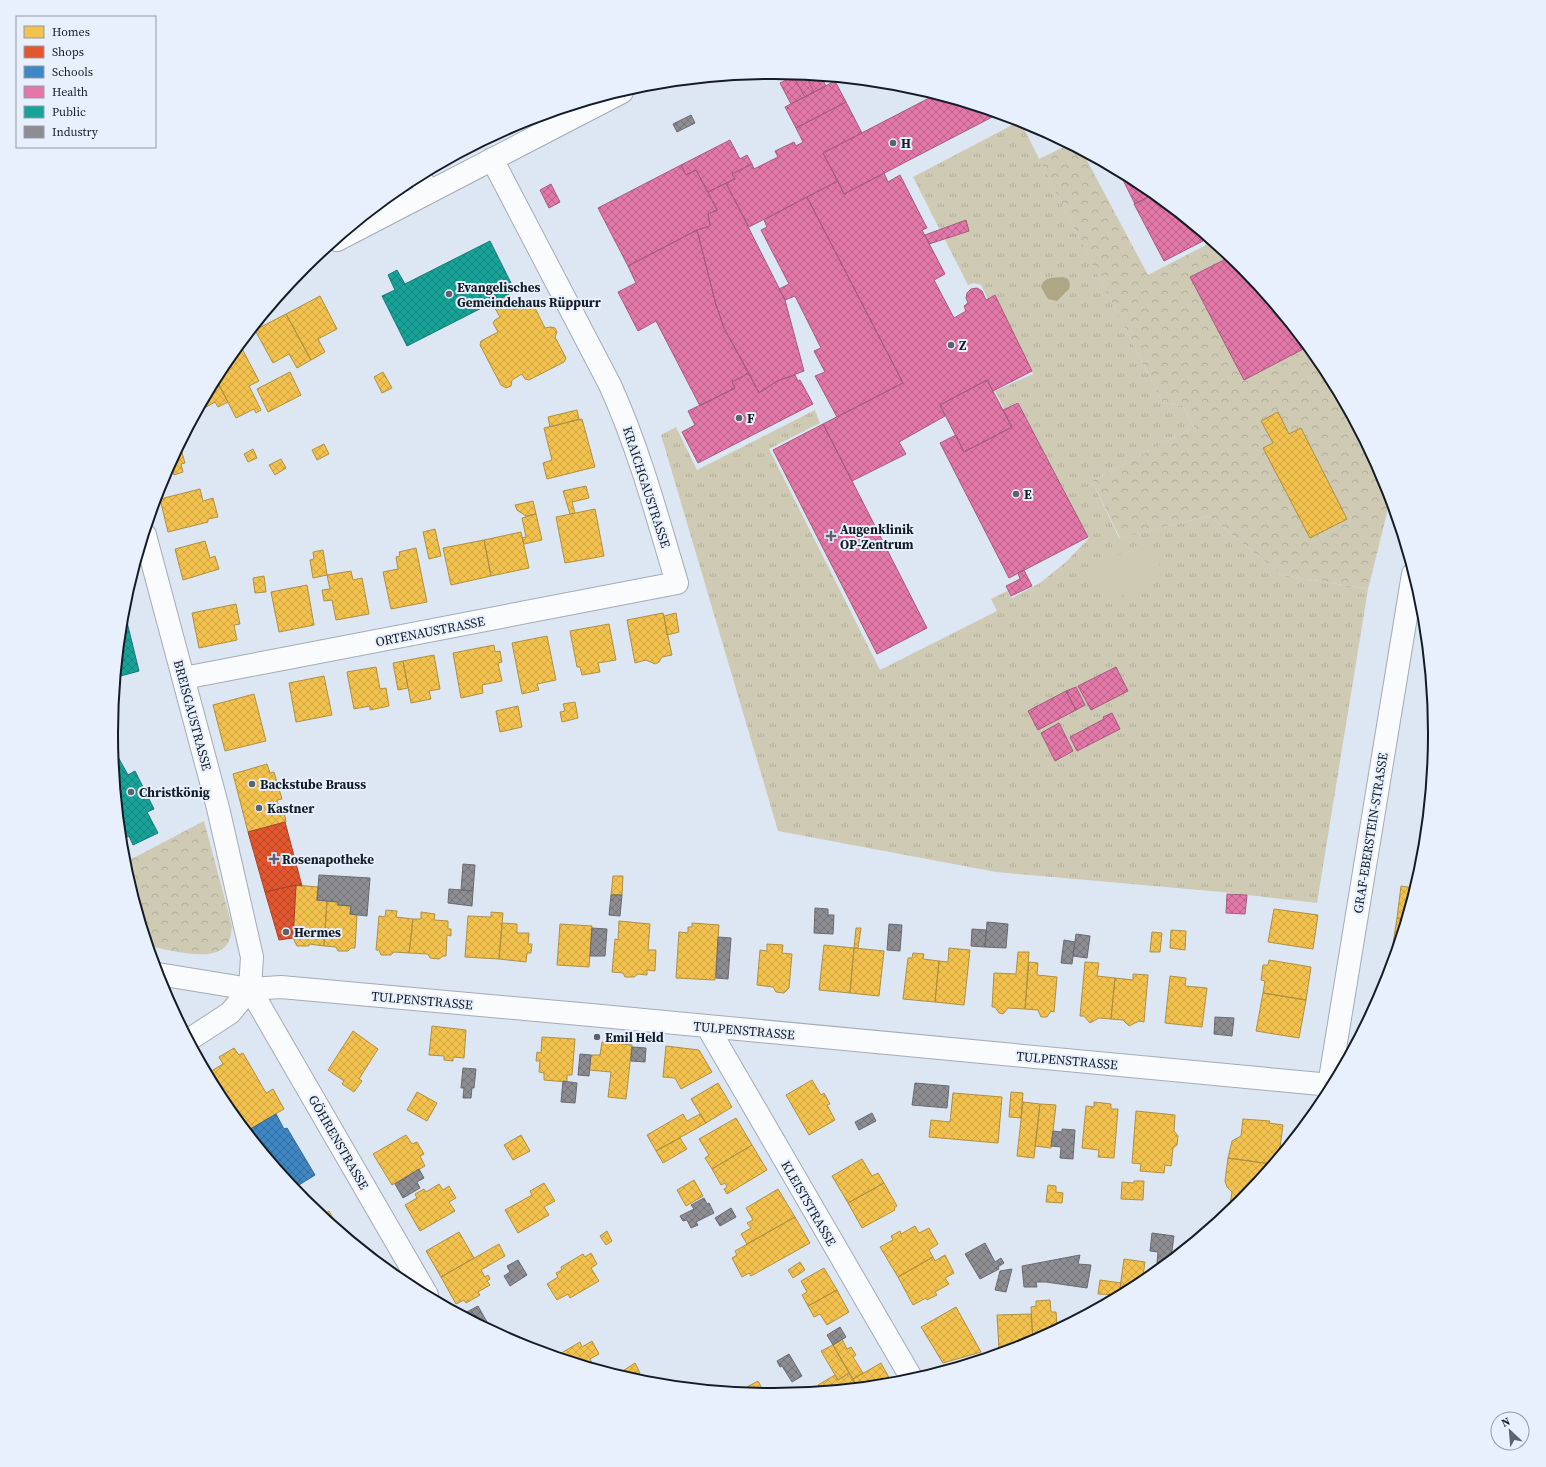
<svg xmlns="http://www.w3.org/2000/svg" width="1546" height="1467" viewBox="0 0 1546 1467" font-family="'Source Serif 4',serif">
	<defs>
		<pattern id="grass-tufts" width="24" height="20" patternUnits="userSpaceOnUse"><rect width="24" height="20" fill="#cfcab3"/><path d="M3 7l-1-3M5 7V3M7 7l1-3M15 17l-1-3M17 17v-4M19 17l1-3" fill="none" stroke="#b1ad9a"/></pattern>
		<pattern id="park-crowns" width="20" height="18" patternUnits="userSpaceOnUse"><rect width="20" height="18" fill="#cfcab3"/><path d="M2 6a3 3 0 1 1 6 0M12 15a3 3 0 1 1 6 0" fill="none" stroke="#b1ad9a"/></pattern>
		<pattern id="homes-cross-hatch" width="8" height="8" patternUnits="userSpaceOnUse"><rect width="8" height="8" fill="#f2c14e"/><path d="M0 0l8 8M0 8l8-8" fill="none" stroke="#cfa544"/></pattern>
		<pattern id="shops-cross-hatch" width="8" height="8" patternUnits="userSpaceOnUse"><rect width="8" height="8" fill="#e4572e"/><path d="M0 0l8 8M0 8l8-8" fill="none" stroke="#b84727"/></pattern>
		<pattern id="schools-cross-hatch" width="8" height="8" patternUnits="userSpaceOnUse"><rect width="8" height="8" fill="#3f88c5"/><path d="M0 0l8 8M0 8l8-8" fill="none" stroke="#346ea0"/></pattern>
		<pattern id="health-cross-hatch" width="8" height="8" patternUnits="userSpaceOnUse"><rect width="8" height="8" fill="#e377a8"/><path d="M0 0l8 8M0 8l8-8" fill="none" stroke="#b76189"/></pattern>
		<pattern id="public-cross-hatch" width="8" height="8" patternUnits="userSpaceOnUse"><rect width="8" height="8" fill="#17a398"/><path d="M0 0l8 8M0 8l8-8" fill="none" stroke="#14847c"/></pattern>
		<pattern id="industry-cross-hatch" width="8" height="8" patternUnits="userSpaceOnUse"><rect width="8" height="8" fill="#8d8d92"/><path d="M0 0l8 8M0 8l8-8" fill="none" stroke="#727277"/></pattern>
	</defs>
	<rect width="100%" height="100%" fill="#dde6f3"/>
	<path fill="url(#grass-tufts)" d="M1020 121 1163 403 1183 406 1194 427 1092 481 1119 538 1209 516 1282 575 1368 589 1317 903 1222 892 996 872 778 831 661 435 676 427 697 470 815 410 820 423 769 449 880 670 997 611 991 599 1007 591 1012 598 1040 583 1066 562 1089 538 1018 402 1004 409 995 391 1033 374 995 295 988 299 981 285 974 283 968 285 913 177Z"/>
	<path fill="url(#park-crowns)" d="M1068 145 1083 153 1148 275 1206 245 1200 232 1241 266 1323 366 1384 481 1390 501 1368 589 1282 575 1209 516 1120 538 1092 481 1194 427 1183 406 1163 403 1039 159Z
		M204 821 232 926C231 931 231 937 229 941 219 965 169 950 150 946L124 863Z"/>
	<path fill="#cfcab3" d="M1147 540 1164 574 1107 604 1089 570Z"/>
	<path fill="#aea684" d="M1063 277 1068 279 1070 284 1069 289 1057 301 1048 299 1041 287C1044 276 1054 278 1063 277Z"/>
	<path fill="url(#homes-cross-hatch)" stroke="#af9042" d="M320 296 337 329 318 339 325 352 311 360 286 314Z
		M507 296 514 310 528 302 533 304 545 328 551 327 555 328 557 332 555 337 566 358 564 362 529 380 525 379 522 374 512 380 511 386 506 388 501 385 480 345 481 341 498 332 493 323 495 320 500 317 492 303Z
		M286 314 311 360 297 368 289 354 273 363 255 330Z
		M240 345 259 381 249 386 261 410 256 413 254 409 236 418 216 379 223 366Z
		M290 372 301 395 268 412 257 389Z
		M383 372 392 388 382 393 374 377Z
		M216 379 228 402 218 407 215 402 199 411Z
		M577 410 579 419 550 427 548 417Z
		M1278 412 1289 434 1301 428 1347 519 1310 538 1263 448 1273 443 1261 421Z
		M582 419 595 467 547 479 543 463 552 460 544 428Z
		M324 444 329 454 317 460 312 450Z
		M180 446 185 463 181 464 183 472 174 475 172 467H169Z
		M253 449 257 458 248 462 244 454Z
		M281 459 286 468 275 475 269 465Z
		M586 486 589 498 572 502 575 513 570 514 563 491Z
		M200 489 203 501 213 498 218 517 208 519V522L168 532 160 499Z
		M533 501 536 514 526 516 517 510 515 505Z
		M595 509 604 556 565 563 556 517Z
		M536 514 542 540 524 544 522 538 526 537 522 518Z
		M435 529 441 556 429 559 423 532Z
		M521 532 529 568 491 576 484 540Z
		M484 540 491 576 451 585 443 548Z
		M205 541 210 558 215 556 219 569 183 580 175 549Z
		M416 548 427 602 391 609 383 572 398 569 396 557 400 556 399 552Z
		M323 550 327 575 313 578 310 560 314 559 313 552Z
		M351 571 353 580 362 578 369 614 336 620 332 600 324 601 322 590 330 589 327 575Z
		M264 576 266 592 255 593 253 578Z
		M307 585 314 625 279 632 271 592Z
		M236 604 240 624 234 625 237 640 199 648 192 613Z
		M663 613 672 655 662 657 659 662 655 664 646 660 635 663 627 620Z
		M676 613 679 632 667 635 664 616Z
		M609 624 616 660 598 663 600 672 582 675 580 667H577L570 631Z
		M547 636 556 680 537 684 539 690 522 694 512 643Z
		M494 645 495 652 500 651 502 662 498 663 502 681 482 685 483 693 461 698 453 653Z
		M434 655 440 689 429 691 431 699 411 703 403 661Z
		M403 661 408 688 398 690 393 663Z
		M376 667 380 689 386 688 389 706 370 710V706L354 709 347 672Z
		M324 676 332 715 296 722 289 683Z
		M254 694 266 741 225 751 213 705Z
		M575 702 578 718 562 722 560 712 565 711 563 704Z
		M518 706 522 727 500 732 496 711Z
		M267 764 270 773 274 772 282 799 277 800 280 812 284 811 286 822 248 832 233 774Z
		M613 876H623L622 895H611Z
		M296 885 318 887 317 900 327 901 324 946 309 944V946H297L293 938Z
		M1401 886 1414 888 1405 919 1397 918Z
		M327 901 338 902V905L351 906 350 914 357 915 355 948H351L348 951H338L336 947 324 946Z
		M1274 909 1318 915 1313 949 1268 942Z
		M386 910 397 911 396 917 413 919 409 953 394 952 391 955H381L379 950H376L379 916 385 917Z
		M421 912 435 914 434 920 448 921V929H451V936L447 935 446 956H443L439 959 430 958 428 954 409 953 413 919H421Z
		M491 912 503 913 499 959 465 957 468 916 491 917Z
		M1397 918 1405 919 1393 957H1391Z
		M619 921 650 924 648 950H656L655 971 647 970V975L638 974 634 977H625L623 973 612 972 615 939 618 940Z
		M502 923 517 924V933H529L528 944H532L531 953H527L526 962 499 959Z
		M692 923 719 925 715 980 676 978 679 932 688 933V927H692Z
		M560 924 592 926 589 967 557 965Z
		M856 928H861L858 948H854Z
		M1171 930 1186 931 1185 950 1170 948Z
		M1152 932 1162 933 1160 952H1150Z
		M767 944 783 945 782 953 792 954 789 988 784 993 776 992 773 987 757 985 760 950 767 951Z
		M824 945 854 948 850 993 819 990Z
		M854 948 884 951 879 996 850 993Z
		M949 948 970 950 964 1005 935 1002 939 961 948 962Z
		M1018 952H1029L1025 1009 1008 1008 1003 1014 999 1013 995 1007H992L994 973 1016 974Z
		M913 953 924 954 923 959 939 961 935 1002 903 999 908 958H912Z
		M1269 960 1311 967 1306 1000 1263 993 1265 981 1261 980 1263 965H1268Z
		M1029 962 1038 963 1037 975 1057 977 1054 1012 1051 1011 1047 1017H1041L1038 1010 1025 1009Z
		M1085 962 1099 963 1097 976 1115 978 1111 1019 1099 1018 1090 1023 1084 1016H1080Z
		M1133 974 1148 975 1144 1022 1139 1021 1129 1026 1123 1020 1111 1019 1115 978 1133 980Z
		M1170 976 1186 978 1185 986 1207 988 1202 1027 1165 1023Z
		M1263 993 1306 1000 1299 1038 1256 1031Z
		M432 1026 466 1030 464 1058 453 1057V1061L444 1060V1056L429 1055Z
		M353 1031 378 1049 359 1079 362 1081 354 1092 342 1084 344 1081 328 1070Z
		M542 1037 575 1039 572 1075H567V1082L544 1080V1073L539 1072 540 1061H536L537 1052 541 1053Z
		M602 1042 632 1045 626 1099 608 1097 611 1072 589 1070 591 1055H600Z
		M666 1046 699 1050 712 1072 681 1089 675 1078 663 1077Z
		M234 1048 239 1055 243 1053 266 1093 273 1089 284 1109 247 1131 223 1101 208 1073 223 1064 219 1057Z
		M812 1080 821 1095 824 1093 830 1104 827 1105 835 1120 809 1135 786 1095Z
		M718 1083 732 1107 706 1123 691 1099Z
		M417 1092 437 1103 427 1121 407 1110Z
		M1011 1092 1023 1093 1021 1118 1009 1117Z
		M953 1093 1002 1097 998 1143 929 1137 931 1120 950 1122Z
		M1023 1102 1040 1104 1034 1158 1017 1156Z
		M1094 1102 1111 1104V1109H1118L1114 1158 1098 1157 1099 1150 1082 1148 1086 1106 1094 1107Z
		M1040 1104 1056 1105 1051 1148 1035 1146Z
		M1136 1111 1175 1115 1174 1131 1178 1136 1177 1145 1173 1148 1171 1166 1165 1165 1164 1173 1140 1171 1141 1164 1132 1163Z
		M683 1114 687 1121 700 1114 706 1123 656 1151 647 1135Z
		M736 1118 752 1145 712 1169 705 1158 709 1155 699 1139Z
		M1243 1119 1270 1121 1269 1123 1283 1125 1279 1155 1271 1164 1228 1158 1232 1141 1241 1136Z
		M406 1135 412 1144 417 1142 424 1154 420 1156 425 1166 392 1185 373 1154Z
		M521 1135 530 1151 513 1160 504 1145Z
		M680 1138 687 1149 663 1163 656 1151Z
		M752 1145 767 1170 727 1194 724 1189 727 1187 725 1183 721 1185 712 1169Z
		M1228 1158 1271 1164 1241 1201 1229 1211 1232 1192 1227 1187 1225 1181Z
		M862 1159 872 1176 878 1173 884 1183 848 1203 832 1176Z
		M694 1180 703 1196 686 1206 677 1190Z
		M1134 1181H1144L1143 1200 1121 1199 1122 1182 1134 1183Z
		M544 1183 555 1201 544 1207 549 1215 518 1233 505 1210 532 1195 530 1191Z
		M884 1183 897 1206 894 1208 895 1210 862 1228 848 1203Z
		M439 1184 443 1190 449 1186 456 1198 449 1202 455 1211 420 1231 405 1205 417 1198 415 1194 424 1189 426 1192Z
		M1048 1185 1056 1186V1192L1063 1193 1062 1203 1046 1202Z
		M778 1189 795 1217 747 1244 741 1234 751 1228 747 1223 753 1220 746 1208Z
		M323 1211 325 1214 329 1211 339 1229 319 1213Z
		M795 1217 810 1243 751 1276 749 1273 742 1277 732 1258 737 1255 735 1251Z
		M915 1226 919 1233 929 1228 938 1244 929 1250 933 1257 898 1277 880 1247 893 1240 891 1236 900 1231 901 1234Z
		M607 1231 612 1241 606 1245 600 1236Z
		M459 1232 474 1258 441 1277 426 1251Z
		M499 1244 505 1256 481 1270 485 1277 488 1275 490 1279 487 1281 490 1285 478 1292 480 1295 466 1303 464 1300 456 1304 441 1277Z
		M591 1253 597 1264 591 1268 599 1281 570 1298 568 1294 557 1300 547 1284 558 1277 556 1273 562 1270 561 1267 583 1254 585 1257Z
		M945 1255 954 1273 945 1278 949 1284 935 1292 937 1295 927 1300 926 1298 913 1305 898 1277 933 1257 935 1261Z
		M1124 1259 1145 1262 1142 1283 1119 1295Z
		M800 1262 805 1270 793 1278 788 1270Z
		M824 1268 837 1290 808 1306 802 1295 807 1292 801 1281Z
		M1100 1280 1121 1283 1119 1295 1098 1294Z
		M837 1290 849 1312 827 1325 820 1314 814 1317 808 1306Z
		M1050 1300 1051 1312H1056L1057 1325H1053V1330L1033 1341 1031 1307 1036 1306V1301Z
		M956 1307 981 1352 943 1363 921 1327Z
		M1031 1314 1033 1341 1016 1348 999 1349 997 1315Z
		M842 1339 847 1349 851 1347 856 1355 853 1357 863 1373 853 1379 833 1345Z
		M592 1341 599 1354 590 1359 593 1365 591 1366 558 1355 580 1342 582 1347Z
		M833 1345 849 1373 838 1380 821 1351Z
		M635 1363 640 1373 630 1378 618 1374Z
		M881 1363 892 1383 857 1387 853 1379Z
		M849 1373 857 1387 821 1390 818 1385 835 1375 838 1380Z
		M758 1381 765 1394 750 1393 747 1387Z"/>
	<path fill="url(#shops-cross-hatch)" stroke="#a6452c" d="M285 822 302 886 296 885 265 892 248 832Z
		M296 885 293 938 279 940 265 892Z"/>
	<path fill="url(#schools-cross-hatch)" stroke="#326896" d="M276 1114 284 1129 287 1128 315 1175 294 1188 247 1131Z"/>
	<path fill="url(#health-cross-hatch)" stroke="#a55c81" d="M792 74 821 77 826 86 791 104 780 83 794 76Z
		M792 74 805 75 814 92 805 97Z
		M835 81 846 102 796 128 785 107Z
		M935 95 998 114 844 194 823 153Z
		M846 102 862 133 823 153 838 181 749 227 726 183 735 179 732 174 752 164 754 169 778 157 775 151 794 142 796 146 803 142 796 128Z
		M730 140 740 159 747 155 752 164 732 174 735 179 708 192 696 170 686 175 681 165Z
		M681 165 686 175 696 170 717 210 708 214 710 226 697 230 628 266 598 208Z
		M1119 172 1141 184 1154 194 1135 204Z
		M884 173 888 182 900 175 927 228 922 230 945 274 934 280 954 318 966 311 964 306 968 303 966 298 967 293 971 289 977 288 982 291 986 300 995 295 1032 371 993 391 987 380 940 405 945 416 899 442 906 454 852 481 823 424 903 383 807 197 838 181 844 194Z
		M726 183 785 300 804 371 777 381 759 393 724 328 716 305 697 230 710 226 708 214 717 210 708 192Z
		M551 184 560 202 549 208 540 190Z
		M1154 194 1198 231 1203 241 1164 261 1134 204Z
		M807 197 903 383 837 417 815 376 825 372 814 351 821 348 795 296 785 300 779 289 789 284 761 230 767 227 764 220Z
		M966 220 969 231 929 244 925 235Z
		M697 230 716 305 724 328 749 373 732 382 735 388 700 406 656 321 638 331 618 292 636 283 628 266Z
		M1230 257 1241 266 1253 280 1264 302 1268 300 1307 347 1244 380 1190 277Z
		M749 373 759 393 777 381 795 375 798 381 800 380 813 404 698 463 682 432 695 425 688 411 735 388 732 382Z
		M987 380 1012 427 964 452 940 405Z
		M1018 403 1088 537 1009 578 940 443 956 435 964 452 987 440 1012 427 1003 410Z
		M823 424 927 628 877 654 773 450Z
		M1024 570 1032 586 1011 596 1006 586 1020 579 1018 573Z
		M1116 667 1128 691 1091 710 1078 686Z
		M1076 687 1085 705 1076 710 1066 691Z
		M1066 691 1076 710 1038 730 1028 711Z
		M1112 713 1120 729 1077 751 1070 737 1104 719 1103 717Z
		M1059 723 1073 751 1055 761 1041 733Z
		M1227 894 1247 895 1245 914 1226 913Z"/>
	<path fill="url(#public-cross-hatch)" stroke="#167a76" d="M490 241 515 291 407 346 382 296 395 290 388 275 397 270 405 284Z
		M126 618 139 671 117 677 123 619Z
		M117 755 128 775 135 771 154 809 147 812 158 833 133 845 129 836 122 840 114 757Z"/>
	<path fill="url(#industry-cross-hatch)" stroke="#696b72" d="M691 115 695 123 677 132 673 124Z
		M463 864 475 865 473 891 461 890Z
		M319 875 370 878 367 916 350 914 351 906 338 905V902L317 900Z
		M449 889 473 891 472 906 448 903Z
		M611 895H622L620 916 609 915Z
		M815 908 828 909V915H834L833 934 814 933Z
		M987 922 1008 924 1006 948 985 947Z
		M889 924 902 925 900 951 887 950Z
		M592 928 607 929 605 956H590Z
		M972 929 986 930 985 947 971 946Z
		M1076 934 1090 936 1087 958 1073 956Z
		M718 937 731 938 728 979 716 978Z
		M1064 940 1075 942 1072 964 1061 963Z
		M1215 1017 1234 1018 1232 1036 1214 1034Z
		M632 1047 646 1048 645 1062 631 1061Z
		M580 1054 591 1055 589 1076 578 1075Z
		M463 1068 476 1069 474 1088H472L471 1098H463L464 1088H461Z
		M563 1081 577 1083 575 1103 561 1102Z
		M915 1083 949 1086 947 1108 912 1105Z
		M872 1113 876 1121 859 1130 855 1122Z
		M1062 1129 1075 1130 1073 1159 1060 1158 1061 1147 1051 1146 1053 1131 1062 1132Z
		M419 1169 424 1178 417 1182 420 1188 403 1198 395 1184Z
		M704 1198 707 1204 709 1203 714 1213 696 1222 698 1225 691 1228 687 1220 683 1221 680 1216 694 1209 691 1205Z
		M731 1208 736 1217 720 1226 715 1218Z
		M1152 1233 1174 1236 1171 1258 1164 1264 1157 1263 1158 1252 1150 1251Z
		M985 1243 995 1262 1001 1258 1004 1263 998 1267 999 1269 980 1279 965 1254Z
		M1080 1255 1078 1264 1091 1265 1087 1288 1046 1282H1036L1037 1287H1024L1022 1266Z
		M518 1260 527 1275 510 1286 504 1276 510 1272 507 1266Z
		M1012 1269 1006 1292 995 1290 1000 1271Z
		M478 1306 487 1322 483 1325 463 1314Z
		M840 1327 846 1337 833 1345 827 1335Z
		M789 1354 802 1376 792 1382 782 1366 780 1367 777 1361Z"/>
	<g fill="none" stroke-linecap="round" stroke-linejoin="round">
		<defs>
			<path id="minor" d="M420 176 428 193
				M337 240 622 92
				M145 535 218 808 252 957 250 989
				M184 678 677 583C657 516 639 449 610 385L492 159
				M158 974 250 989 281 987 591 1015 1331 1085
				M250 989 427 1295
				M707 1026 912 1379
				M190 1039 230 1013 250 989
				M1328 1091 1413 574"/>
		</defs>
		<use href="#minor" stroke="#a3abb6" stroke-width="24"/>
		<use href="#minor" stroke="#fafbfd" stroke-width="22"/>
	</g>
	<g fill="#5a636e" stroke="#e8f0fd" stroke-width="1.5">
		<circle cx="893" cy="143" r="4"/>
		<circle cx="449" cy="294" r="4"/>
		<circle cx="951" cy="345" r="4"/>
		<circle cx="739" cy="418" r="4"/>
		<circle cx="1016" cy="494" r="4"/>
		<path d="M829 530h4v4h4v4h-4v4h-4v-4h-4v-4h4z"/>
		<circle cx="252" cy="784" r="4"/>
		<circle cx="131" cy="792" r="4"/>
		<circle cx="259" cy="808" r="4"/>
		<path d="M272 853h4v4h4v4h-4v4h-4v-4h-4v-4h4z"/>
		<circle cx="286" cy="932" r="4"/>
		<circle cx="597" cy="1037" r="4"/>
	</g>
	<g text-anchor="middle" stroke-width="4" stroke-linejoin="round" paint-order="stroke">
		<g font-size="13" font-weight="bold" fill="#141c27" stroke="#e8f0fd" text-anchor="start">
			<text x="901" y="148">H</text>
			<text x="457" y="292">Evangelisches<tspan x="457" dy="15">Gemeindehaus Rüppurr</tspan></text>
			<text x="959" y="350">Z</text>
			<text x="747" y="423">F</text>
			<text x="1024" y="499">E</text>
			<text x="840" y="534">Augenklinik<tspan x="840" dy="15">OP-Zentrum</tspan></text>
			<text x="260" y="789">Backstube Brauss</text>
			<text x="139" y="797">Christkönig</text>
			<text x="267" y="813">Kastner</text>
			<text x="282" y="864">Rosenapotheke</text>
			<text x="294" y="937">Hermes</text>
			<text x="605" y="1042">Emil Held</text>
		</g>
		<g font-size="13" fill="#141c27" stroke="#e8f0fd">
			<text transform="translate(647 487) rotate(72)" y="5">KRAICHGAUSTRASSE</text>
			<text transform="translate(430 631) rotate(-11)" y="5">ORTENAUSTRASSE</text>
			<text transform="translate(193 715) rotate(75)" y="5">BREISGAUSTRASSE</text>
			<text transform="translate(1370 833) rotate(-81)" y="5">GRAF-EBERSTEIN-STRASSE</text>
			<text transform="translate(422 1000) rotate(5)" y="5">TULPENSTRASSE</text>
			<text transform="translate(744 1030) rotate(5)" y="5">TULPENSTRASSE</text>
			<text transform="translate(1067 1060) rotate(5)" y="5">TULPENSTRASSE</text>
			<text transform="translate(339 1142) rotate(60)" y="5">GÖHRENSTRASSE</text>
			<text transform="translate(809 1203) rotate(60)" y="5">KLEISTSTRASSE</text>
		</g>
	</g>
	<path d="M0 0H1546V1467H0ZM772 79H774A654 654 0 0 1 1428 733V734A654 654 0 0 1 774 1388H772A654 654 0 0 1 118 734V733A654 654 0 0 1 772 79Z" fill="#e8f0fd" fill-rule="evenodd"/>
	<path fill="none" stroke="#141c27" stroke-width="2" d="M772 79H774A654 654 0 0 1 1428 733V734A654 654 0 0 1 774 1388H772A654 654 0 0 1 118 734V733A654 654 0 0 1 772 79Z"/>
	<rect x="16" y="16" width="140" height="132" fill="#e8f0fd" stroke="#939ba7"/>
	<rect x="24" y="26" width="20" height="12" fill="#f2c14e" stroke="#939ba7"/>
	<text x="52" y="36" font-size="12" fill="#141c27">Homes</text>
	<rect x="24" y="46" width="20" height="12" fill="#e4572e" stroke="#939ba7"/>
	<text x="52" y="56" font-size="12" fill="#141c27">Shops</text>
	<rect x="24" y="66" width="20" height="12" fill="#3f88c5" stroke="#939ba7"/>
	<text x="52" y="76" font-size="12" fill="#141c27">Schools</text>
	<rect x="24" y="86" width="20" height="12" fill="#e377a8" stroke="#939ba7"/>
	<text x="52" y="96" font-size="12" fill="#141c27">Health</text>
	<rect x="24" y="106" width="20" height="12" fill="#17a398" stroke="#939ba7"/>
	<text x="52" y="116" font-size="12" fill="#141c27">Public</text>
	<rect x="24" y="126" width="20" height="12" fill="#8d8d92" stroke="#939ba7"/>
	<text x="52" y="136" font-size="12" fill="#141c27">Industry</text>
	<g transform="translate(1510 1431) rotate(334)"><circle r="19" fill="#e8f0fd" stroke="#939ba7"/>
	<path d="M0-3L7 15L0 10L-7 15Z" fill="#5a636e"/>
	<text y="-6" font-size="11" font-weight="bold" text-anchor="middle" fill="#141c27">N</text>
	</g>
</svg>
